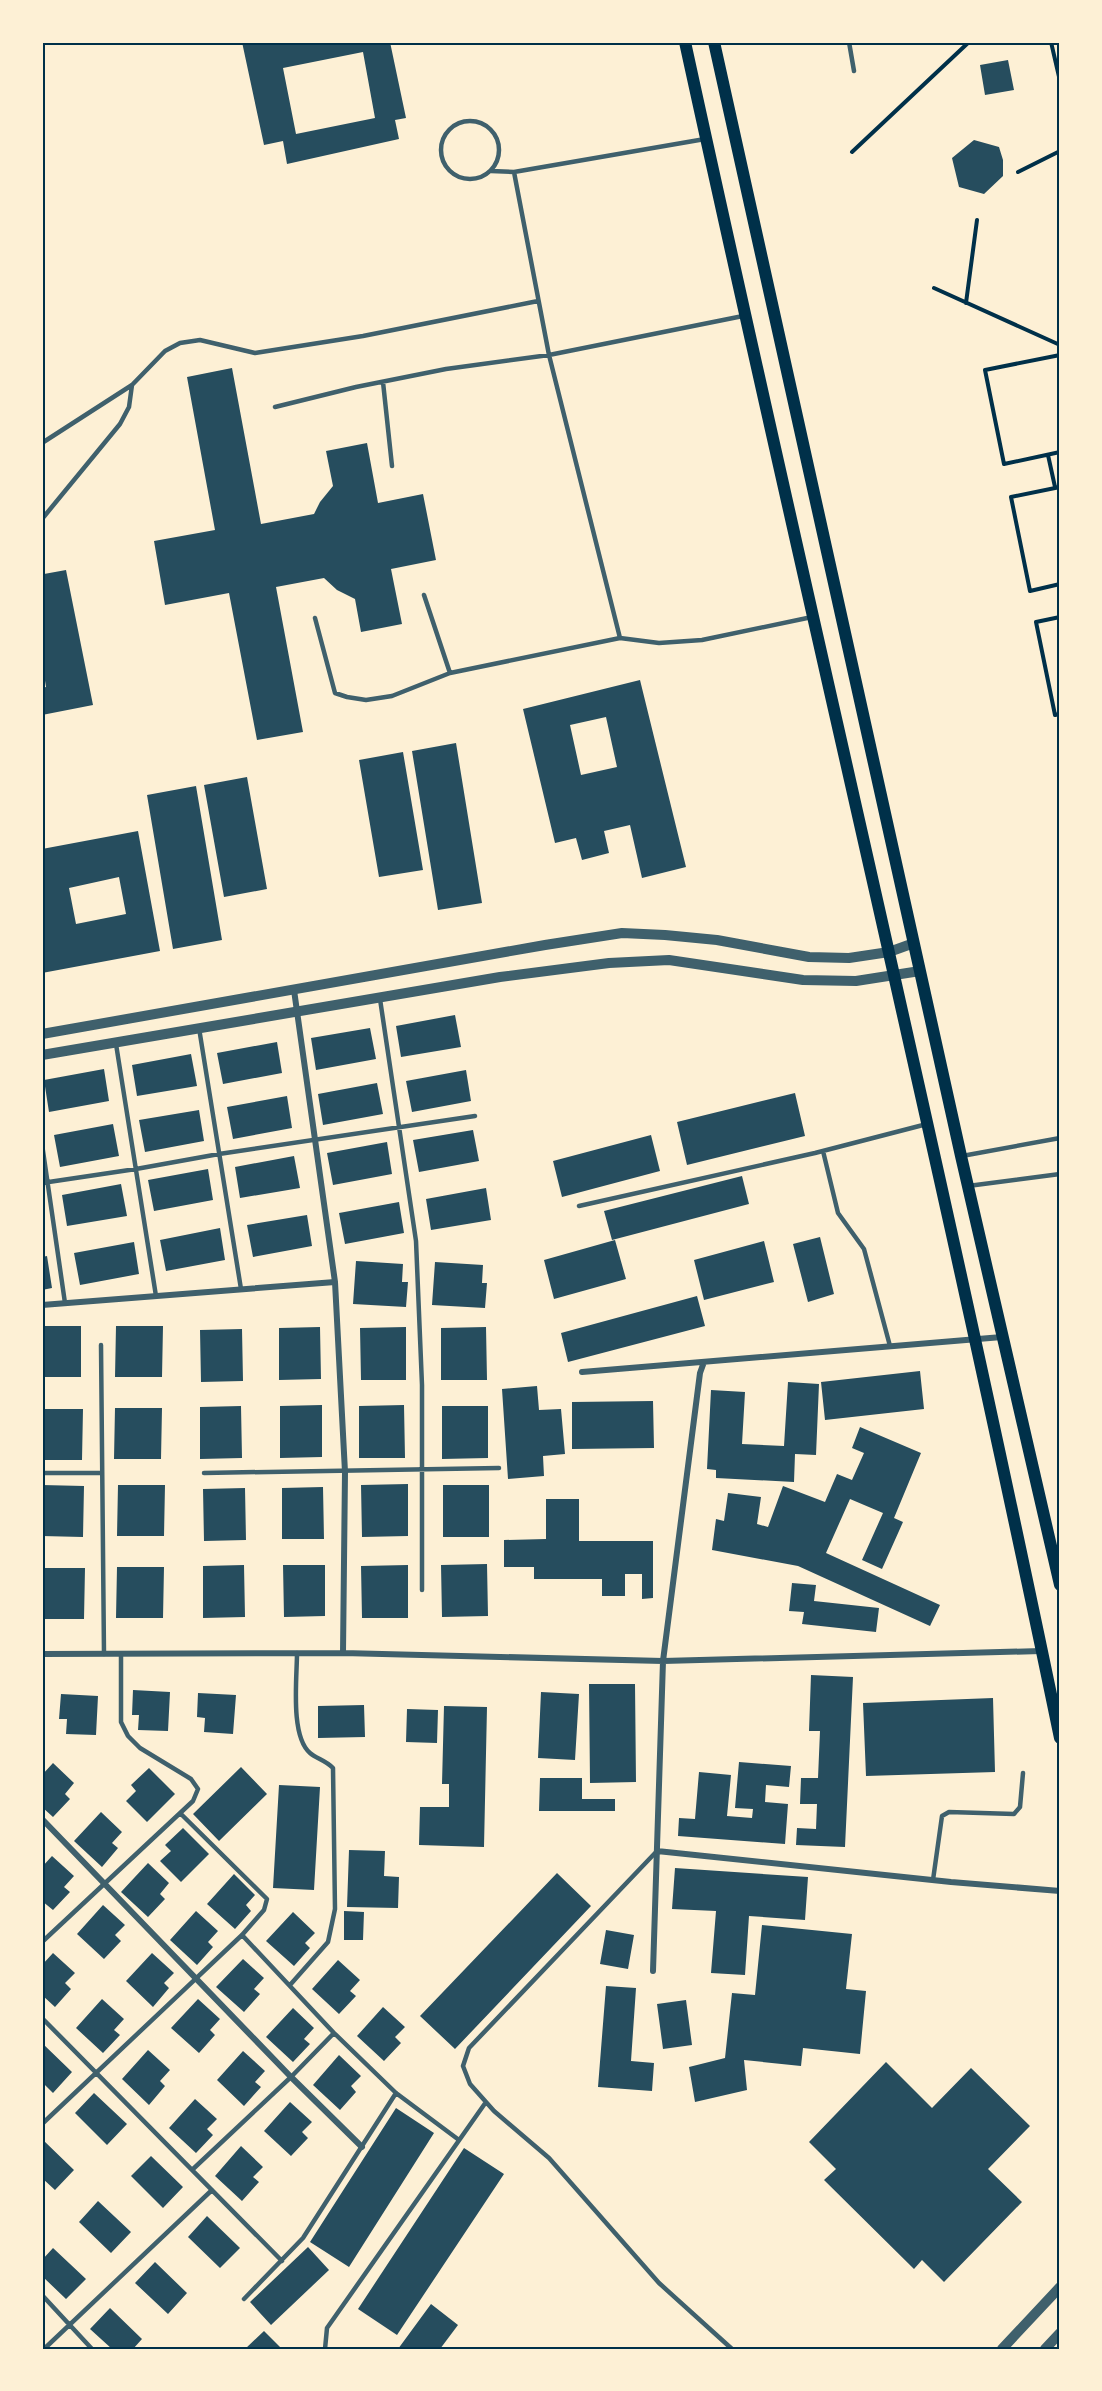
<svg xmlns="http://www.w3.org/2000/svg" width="1102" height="2391" viewBox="0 0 1102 2391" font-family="'Exo 2',sans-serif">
	<rect width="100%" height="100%" fill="#fdf0d5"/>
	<path fill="#264d5e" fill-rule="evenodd" d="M242 42H390L406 118 395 120 399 139 287 164 283 141 264 145ZM363 52 375 118 296 134 283 68Z
		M1008 60 1014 90 985 95 980 65Z
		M974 140 999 147 1003 160V176L984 194 959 187 952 158Z
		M232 368 261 524 314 514 320 502 333 486 326 451 367 443 378 503 423 494 436 560 391 569 402 624 361 632 355 599 337 590 324 578 276 587 303 732 257 740 229 593 165 605 154 541 215 530 187 377Z
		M42 569 44 574 66 570 93 705 42 715V688L46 687 42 662Z
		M640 680 686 867 642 878 630 825 604 831 609 853 582 860 576 838 555 843 523 709ZM606 717 617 767 581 775 570 725Z
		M456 743 482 903 438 910 412 751Z
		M403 752 423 870 379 877 359 760Z
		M247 777 267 889 224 897 204 785Z
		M196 786 222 940 173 949 147 795Z
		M138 831 160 951 42 973V849ZM119 877 126 914 76 924 69 888Z
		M455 1015 461 1047 401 1057 396 1026Z
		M370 1028 376 1059 316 1070 311 1038Z
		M277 1042 282 1073 223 1084 217 1053Z
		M191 1054 197 1086 137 1096 132 1065Z
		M104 1069 109 1101 49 1112 44 1080Z
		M466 1070 471 1101 412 1112 406 1081Z
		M377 1083 383 1114 323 1125 318 1094Z
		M795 1093 805 1136 687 1165 677 1122Z
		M287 1096 292 1128 233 1139 227 1107Z
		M199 1110 204 1141 145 1152 139 1120Z
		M113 1124 119 1156 60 1167 54 1135Z
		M473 1130 479 1161 419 1172 413 1140Z
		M651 1135 660 1171 562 1197 553 1161Z
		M387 1142 392 1174 333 1185 327 1153Z
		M294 1156 300 1188 240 1198 235 1167Z
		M208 1169 213 1200 154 1211 148 1180Z
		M742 1176 749 1204 612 1240 604 1211Z
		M121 1184 127 1216 67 1226 62 1195Z
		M486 1188 491 1220 431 1230 426 1199Z
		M399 1202 404 1233 345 1244 339 1213Z
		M307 1215 312 1246 253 1257 247 1225Z
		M220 1228 225 1260 166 1271 160 1240Z
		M820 1237 834 1294 808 1302 793 1244Z
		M615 1240 626 1279 554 1299 544 1260Z
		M764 1241 774 1282 704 1300 694 1260Z
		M134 1242 139 1274 80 1285 74 1253Z
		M47 1256 52 1288 42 1290V1257Z
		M356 1261 403 1264 402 1282H408L406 1307 353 1304Z
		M435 1262 483 1265 482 1283H487L485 1308 432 1305Z
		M697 1296 705 1326 568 1362 561 1333Z
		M42 1326H81V1377H42Z
		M116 1326H163L162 1377H115Z
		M320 1327 321 1379 279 1380V1328Z
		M406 1327V1380H361L360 1328Z
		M486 1327 487 1380H441V1328Z
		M242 1329 243 1381 201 1382 200 1330Z
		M920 1371 924 1409 825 1420 821 1382Z
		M788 1382 819 1384 816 1455 795 1454 794 1482 716 1478V1470L707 1469 711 1390 745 1392 742 1444 784 1446Z
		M537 1386 539 1410 561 1409 565 1454 543 1456 544 1476 508 1479 502 1389Z
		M653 1401 654 1448 572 1449V1402Z
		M322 1405V1457L280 1458V1406Z
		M404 1405 405 1458H359V1406Z
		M241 1406 242 1458 200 1459V1407Z
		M442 1406H488V1458L442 1459Z
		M115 1408H162L161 1459H114Z
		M42 1409H83L82 1460H42Z
		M860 1427 921 1453 894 1518 903 1522 882 1569 862 1560 883 1513 850 1499 826 1553 940 1605 930 1626 798 1566 712 1550 716 1519 724 1521 728 1493 761 1497 757 1524 768 1527 783 1486 825 1502 837 1474 852 1480 864 1453 852 1448Z
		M408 1484V1536L362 1537 361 1485Z
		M42 1485 84 1486 83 1537 42 1536Z
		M118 1485H165L164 1536H117Z
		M443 1485H489V1537H443Z
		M323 1487 324 1539H282V1488Z
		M245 1488 246 1540 204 1541 203 1489Z
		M546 1499H579V1541H653V1598L642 1599V1574H625V1596H602V1579H534V1567H504V1540L546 1539Z
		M487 1564 488 1616 442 1617 441 1565Z
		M244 1565 245 1617 203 1618V1566Z
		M283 1565H325V1616L284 1617Z
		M408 1565V1618H362L361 1566Z
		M117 1567H164L163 1618H116Z
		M42 1568H85L84 1619H42Z
		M792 1583 816 1585 814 1601 879 1608 876 1632 802 1624 804 1612 789 1611Z
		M811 1675 853 1677 845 1847 796 1845 797 1828 816 1829 817 1804H800L801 1778H818L820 1731H809Z
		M589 1684H635L636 1782 590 1783Z
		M133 1690 170 1692 168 1731 138 1730 139 1715H132Z
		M541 1692 579 1694 575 1760 538 1758Z
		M198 1693 236 1695 233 1734 204 1732 205 1718 197 1717Z
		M61 1694 98 1696 96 1735 66 1734 67 1719H59Z
		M993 1698 995 1772 866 1776 863 1703Z
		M364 1705 365 1737 318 1738V1706Z
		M444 1706 487 1707 484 1847 419 1845 420 1807H449V1784H442Z
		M407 1709 438 1710 437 1743 406 1742Z
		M739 1762 791 1766 789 1787 766 1785 765 1802 788 1804 785 1844 678 1836 679 1818 695 1819 699 1772 731 1775 727 1816 752 1818 753 1809 735 1808Z
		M53 1763 74 1783 65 1794 70 1799 53 1817 42 1807V1775Z
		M241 1767 267 1794 219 1841 193 1814Z
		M149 1768 175 1794 147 1822 126 1801 136 1791 131 1785Z
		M540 1778H582V1799H615V1811H539Z
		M279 1785 320 1787 314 1890 273 1888Z
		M101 1812 122 1832 112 1843 118 1848 102 1867 74 1841Z
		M183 1828 209 1854 181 1882 160 1861 171 1851 165 1845Z
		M349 1850 385 1851 384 1876 399 1877 398 1908 347 1907Z
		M52 1856 74 1876 64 1887 70 1892 53 1910 42 1901V1867Z
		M148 1863 169 1883 160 1894 165 1899 148 1917 121 1892Z
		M675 1868 808 1877 805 1920 749 1916 745 1975 711 1973 716 1911 672 1909Z
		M557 1873 591 1906 455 2049 420 2016Z
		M234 1874 255 1895 246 1905 251 1911 235 1929 207 1904Z
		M103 1905 125 1925 115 1935 121 1941 104 1959 77 1934Z
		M196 1911 218 1931 208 1942 213 1947 197 1965 170 1940Z
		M344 1911 364 1912 363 1940H344Z
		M293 1912 315 1933 305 1943 310 1948 294 1966 266 1941Z
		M762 1925 852 1934 846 1989 866 1991 860 2054 803 2048 801 2066 744 2060 747 2090 695 2102 689 2067 725 2058 732 1993 755 1995Z
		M606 1930 634 1935 628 1969 600 1964Z
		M53 1953 75 1973 65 1983 71 1989 55 2007 42 1995V1965Z
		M152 1953 174 1973 164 1983 169 1988 153 2007 126 1981Z
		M243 1959 264 1978 254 1989 260 1994 244 2012 216 1987Z
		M338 1960 360 1980 350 1991 356 1996 339 2014 312 1989Z
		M606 1986 636 1988 631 2061 654 2063 652 2091 598 2087Z
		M102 1999 124 2019 114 2030 120 2035 103 2053 76 2028Z
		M198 1999 220 2019 210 2030 215 2035 199 2053 171 2028Z
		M686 2000 692 2045 663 2049 657 2004Z
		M383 2007 405 2027 395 2037 401 2043 384 2061 357 2036Z
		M293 2008 314 2028 304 2039 310 2044 293 2062 266 2037Z
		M42 2043 72 2072 53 2093 42 2082Z
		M148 2050 170 2070 160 2081 165 2086 149 2105 122 2079Z
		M243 2051 265 2071 255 2082 261 2087 244 2106 217 2080Z
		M339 2055 361 2076 351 2086 356 2092 340 2110 313 2085Z
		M886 2062 932 2108 971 2068 1030 2126 988 2169 1022 2202 944 2282 922 2260 914 2269 824 2180 836 2169 809 2142Z
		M94 2093 127 2124 107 2145 75 2113Z
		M195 2099 217 2119 207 2129 213 2135 196 2153 169 2128Z
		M290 2102 312 2122 302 2132 308 2138 291 2156 264 2131Z
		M396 2108 434 2133 349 2267 310 2242Z
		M42 2139 74 2170 55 2190 42 2178Z
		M241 2146 263 2167 253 2177 259 2182 242 2201 215 2176Z
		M464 2148 504 2174 397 2335 358 2309Z
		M151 2156 183 2187 163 2208 131 2176Z
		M98 2201 131 2232 111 2253 79 2222Z
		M207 2216 240 2248 220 2268 188 2237Z
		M308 2247 329 2270 271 2325 250 2302Z
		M53 2248 86 2279 66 2299 42 2276V2260Z
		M155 2262 187 2293 168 2314 135 2283Z
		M431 2304 458 2325 440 2349H398Z
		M110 2308 142 2339 133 2349H112L90 2329Z
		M264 2331 282 2349H245Z"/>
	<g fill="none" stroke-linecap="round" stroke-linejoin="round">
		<path stroke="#003049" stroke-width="4" d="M1051 42 1060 81
			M852 152 969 42
			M1018 172 1060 151
			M934 288 1060 345
			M966 303 977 220
			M1060 355 985 370 1004 464 1060 452
			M1048 455 1055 487
			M1060 487 1011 497 1030 591 1060 584
			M1060 617 1036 622 1055 715 1060 714"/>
		<path stroke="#3f606c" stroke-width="4.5" d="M849 42 854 71
			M441 150a29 29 0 1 1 58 0a29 29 0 1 1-58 0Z
			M491 171 514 172 705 139
			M514 172 549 355 620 638 659 643 702 640 812 617
			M383 382 392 466
			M275 407 356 387 446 369 549 355 743 316
			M42 443 132 385 165 351 180 343 200 340 255 353 363 336 538 301
			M42 519 120 424 129 407 132 385
			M424 595 450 673
			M315 618 335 693 347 697 366 700 392 696 450 673 620 638
			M380 999 416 1241 422 1385V1590
			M199 1028 241 1289
			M116 1044 156 1296
			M42 1144 65 1303
			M823 1151 838 1213 864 1249 890 1346
			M962 1156 1060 1138
			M42 1183 136 1169 219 1154 475 1116
			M968 1186 1060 1174
			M579 1206 815 1153 927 1124
			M101 1345 104 1654
			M42 1473H102
			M204 1473 499 1468
			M657 1851 469 2048 463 2066 470 2084 494 2111 549 2158 659 2283 732 2349
			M933 1880 942 1816 949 1812 1014 1814 1020 1807 1023 1773
			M242 1935 334 2033 396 2093 459 2140
			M42 1942 193 1801 198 1789 191 1779 140 1748 128 1736 121 1722V1654
			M290 1985 328 1942 335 1909 333 1768C325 1760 317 1759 310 1753 290 1736 297 1678 297 1653
			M42 2018 282 2261
			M42 2124 242 1935 264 1910 267 1899 180 1813
			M192 2170 291 2077 334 2033
			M42 2295 92 2349
			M244 2299 303 2238 396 2093
			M44 2349 212 2190
			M325 2349 327 2328 486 2102"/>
		<path stroke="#3f606c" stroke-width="6" d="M294 990 335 1282 345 1472 343 1653
			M42 1305 335 1282
			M582 1372 1002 1337
			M42 1654 343 1653 663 1661 1041 1651
			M42 1819 291 2077 362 2147
			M657 1851 951 1882 1060 1891
			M653 1971 663 1661 700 1373 704 1362"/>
		<path stroke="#3f606c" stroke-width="10" d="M42 1034 545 945 622 933 665 935 717 940 809 957 849 958 889 952 914 943
			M42 1055 500 977 609 963 669 960 803 980 856 981 920 971
			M1002 2349 1060 2287
			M1045 2349 1060 2333"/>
		<path stroke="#003049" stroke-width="12" d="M685 42C808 608 943 1171 1060 1738
			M714 42 961 1156 1060 1585"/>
	</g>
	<rect width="1102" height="2391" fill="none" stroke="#fdf0d5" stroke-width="87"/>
	<rect x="44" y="44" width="1014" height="2304" fill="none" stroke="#003049" stroke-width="2"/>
</svg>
